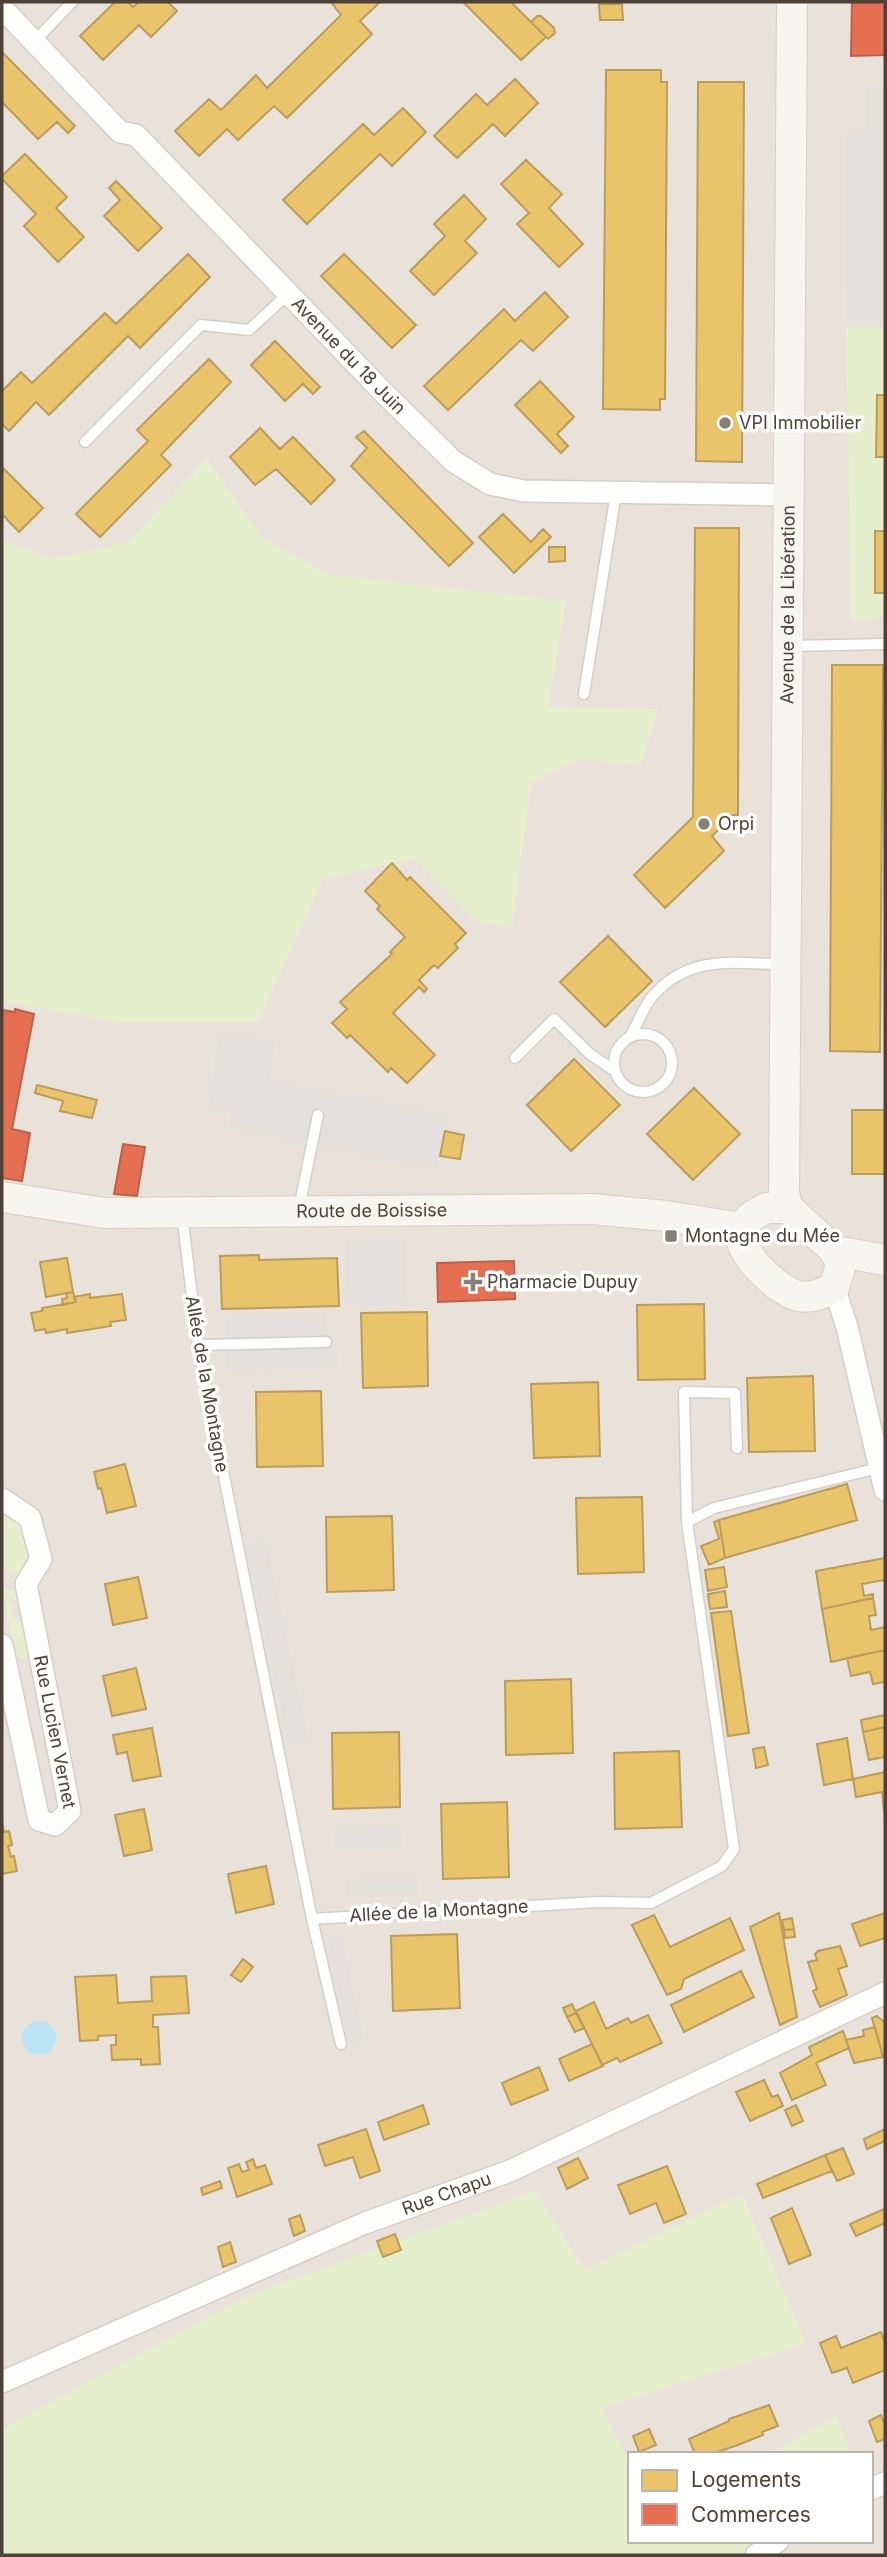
<svg xmlns="http://www.w3.org/2000/svg" width="887" height="2557" viewBox="0 0 887 2557" font-family="Inter,sans-serif">
	<rect width="100%" height="100%" fill="#f4f1ee"/>
	<path fill="#e8e2db" fill-rule="evenodd" d="M2 2H885V2555H2ZM630 2454H871V2541H630Z"/>
	<path fill="#e5efcc" d="M846 327H885V617L851 620Z
		M207 459 262 538 330 575 566 601 548 707 658 709 641 765 578 759 531 783 512 928 476 921 415 859 323 879 258 1022H115L2 1001V541L54 559 128 542Z
		M5 1515 17 1519 27 1528 30 1550 21 1577 23 1605 10 1596 7 1602 14 1606 10 1615 27 1626 32 1653 27 1658 21 1659 15 1654 2 1586 13 1592 17 1585 11 1582 16 1574 2 1566V1517Z
		M535 2191 585 2270 742 2194 806 2344 601 2408 630 2464V2541H766L745 2555H2V2429L248 2296Z
		M836 2416 851 2454H771Z"/>
	<path fill="#e3e0dd" d="M865 87H885V320L846 319 845 134 865 133Z
		M218 1033 275 1041 270 1080 446 1115 437 1169 229 1128 231 1113 210 1108Z
		M445 1192 456 1200 343 1202 353 1193Z
		M405 1238 407 1303 348 1305 345 1239Z
		M326 1314 327 1329 336 1348 338 1368 227 1371V1317Z
		M266 1540 309 1742 289 1746 246 1544Z
		M401 1828 402 1845 335 1848V1829Z
		M417 1877V1896L347 1897V1878Z
		M342 1937 364 2043 350 2046 328 1940Z"/>
	<path fill="#bbe4f5" d="M22 2038a17 17 0 1 1 34 0a17 17 0 1 1-34 0Z"/>
	<path fill="#e9c46a" stroke="#ba9d5b" stroke-width="2" d="M115 2H128L133 7 139 2H168L177 11 151 37 139 25 103 60 80 36Z
		M331 2H380L360 21 372 34 287 118 274 106 238 140 227 129 199 156 175 131 209 99 221 110 256 75 267 88 341 15Z
		M463 2H511L546 37 521 60Z
		M599 4H622L623 20H600Z
		M537 16H541L554 28 555 33 548 39 531 22Z
		M2 52 75 126 68 133 57 122 38 139 2 102Z
		M606 70H661V82H667L665 399H660V410L603 409Z
		M515 79 538 103 505 136 493 124 457 158 434 136 476 94 487 105Z
		M698 82H744L742 462 696 461Z
		M403 108 426 132 392 166 380 154 307 224 283 200 363 124 374 135Z
		M25 154 67 197 56 208 84 237 58 262 24 226 36 214 2 179V176Z
		M526 160 562 194 549 208 583 244 559 267 517 224 529 213 501 184Z
		M116 181 162 228 138 251 104 216 120 200 109 188Z
		M464 195 486 219 465 241 477 253 434 295 410 271 445 236 434 224Z
		M188 254 210 277 140 348 128 336 49 415 36 402 9 431 2 424V391L21 372 32 383 105 313 116 324Z
		M344 254 416 325 392 348 321 276Z
		M545 292 568 317 533 351 521 340 448 410 424 386 504 309 515 321Z
		M275 341 320 387 313 394 303 384 285 401 251 365Z
		M209 359 231 382 161 455 171 465 100 537 76 514 148 441 137 430Z
		M540 381 574 417 557 434 568 446 561 453 515 405Z
		M877 395H885V457H876Z
		M260 428 280 449 293 437 335 480 311 504 276 469 255 485 230 457Z
		M364 431 473 543 449 566 351 466 367 448 356 437Z
		M2 467 43 508 19 532 2 514Z
		M503 514 531 542 543 529 551 537 514 573 479 537Z
		M695 528H739L738 815H721L720 828 712 836 724 851 665 908 634 875 693 817Z
		M875 531H885V593H875Z
		M549 547H565V561L549 562Z
		M832 665H883L880 1052 830 1051Z
		M392 863 407 880 410 877 466 933 455 944 458 948 438 968 434 965 419 980 427 989 424 992 419 987 393 1013 435 1055 407 1083 391 1068 388 1072 350 1035 347 1038 332 1023 347 1009 340 1002 392 954 390 952 405 937 377 909 380 906 365 891Z
		M608 936 652 981 605 1027 560 982Z
		M574 1059 620 1105 571 1151 527 1105Z
		M37 1085 97 1100 92 1118 60 1111 63 1101 35 1093Z
		M694 1088 740 1134 693 1180 647 1134Z
		M852 1110H885V1174H852Z
		M445 1131 464 1135 460 1159 440 1156Z
		M259 1255V1260L337 1258 339 1306 222 1309 220 1256Z
		M67 1258 73 1292 46 1297 40 1262Z
		M73 1292 76 1302 63 1305 62 1299 67 1298 66 1293Z
		M90 1294V1298L122 1294 126 1320 110 1322 111 1326 67 1333V1329L46 1333 45 1329 35 1331 31 1313 42 1311V1308L76 1302 74 1297Z
		M704 1304 705 1379 638 1380 637 1305Z
		M427 1312 428 1386 363 1388 361 1313Z
		M813 1376 815 1451 749 1452 747 1378Z
		M598 1382 600 1456 534 1458 531 1384Z
		M321 1391 323 1466 257 1467 256 1392Z
		M125 1464 136 1506 107 1513 101 1488 98 1489 94 1472Z
		M847 1484 857 1520 725 1558 719 1520Z
		M642 1497 644 1572 578 1574 576 1498Z
		M392 1516 394 1590 327 1592 326 1517Z
		M719 1520 725 1558 709 1565 701 1546 719 1539 714 1522Z
		M885 1558V1580L862 1584 864 1596 873 1594V1598L822 1609 816 1571Z
		M724 1567 727 1587 708 1591 705 1570Z
		M138 1577 147 1618 113 1625 105 1584Z
		M725 1591 727 1607 710 1609 708 1594Z
		M873 1598 876 1615 869 1616 871 1630 885 1627V1650L831 1662 822 1609Z
		M731 1611 749 1733 728 1736 711 1613Z
		M885 1650V1682L873 1684 870 1672 851 1676 847 1658Z
		M136 1668 146 1709 112 1716 103 1676Z
		M571 1679 573 1753 506 1755 505 1681Z
		M885 1715V1727L863 1732 861 1720Z
		M885 1727V1757L869 1760 863 1732Z
		M152 1728 161 1776 133 1781 127 1752 117 1754 113 1735Z
		M399 1732 400 1807 333 1809 332 1733Z
		M847 1738 853 1779 824 1785 817 1744Z
		M764 1747 768 1765 756 1768 753 1749Z
		M679 1751 682 1827 615 1829 614 1753Z
		M885 1772V1821L882 1792 856 1797 853 1779Z
		M507 1802 509 1877 443 1879 441 1804Z
		M144 1809 152 1850 124 1856 115 1815Z
		M2 1823 4 1832 9 1831 12 1845 8 1846 11 1857 14 1856 17 1871 2 1874Z
		M266 1866 274 1904 236 1913 228 1874Z
		M779 1913 797 2017 780 2025 750 1927Z
		M885 1913V1938L860 1946 852 1924Z
		M654 1915 670 1947 730 1918 744 1950 684 1979 681 1989 667 1995 632 1925Z
		M792 1918 794 1929 784 1930 782 1920Z
		M794 1929 795 1937 785 1938 784 1930Z
		M457 1934 460 2008 393 2011 391 1936Z
		M840 1946 847 1966 838 1969 847 1995 820 2007 813 1991 817 1989 808 1962 817 1960 815 1954 818 1951Z
		M243 1959 253 1967 241 1982 231 1975Z
		M741 1971 754 1997 684 2032 671 2005Z
		M116 1975 118 2003 152 2001 151 1977 186 1976 189 2013 153 2015V2027H158L160 2064 141 2065V2059L112 2060 111 2045H116V2035L98 2036V2040L80 2041 75 1977Z
		M594 2002 606 2029 628 2018 631 2023 648 2015 662 2043 620 2062 617 2058 602 2065 576 2011Z
		M572 2004 576 2013 567 2017 563 2008Z
		M576 2013 584 2028 575 2032 567 2017Z
		M877 2016 885 2023V2056L883 2057 872 2018Z
		M875 2027 883 2057 854 2063 846 2040 864 2036 863 2030Z
		M843 2031 849 2048 816 2063 826 2085 792 2100 780 2073 812 2055 809 2047Z
		M592 2044 603 2066 569 2081 559 2059Z
		M539 2067 548 2090 511 2105 502 2083Z
		M764 2080 772 2097 778 2095 783 2106 750 2121 736 2092Z
		M423 2105 429 2124 384 2140 378 2122Z
		M796 2105 803 2121 792 2126 785 2110Z
		M366 2129 380 2171 360 2178 353 2157 325 2166 318 2145Z
		M885 2129V2141L867 2149 864 2139Z
		M843 2148 854 2174 837 2181 825 2155Z
		M825 2155 832 2171 763 2198 757 2184Z
		M578 2158 588 2178 567 2189 558 2168Z
		M253 2159 256 2168 265 2165 272 2184 237 2197 228 2168 239 2164 242 2172 249 2170 246 2162Z
		M667 2166 686 2214 664 2223 656 2203 630 2214 618 2185Z
		M220 2181 222 2188 203 2195 201 2188Z
		M792 2208 811 2255 789 2264 771 2218Z
		M884 2209 885 2223 856 2236 850 2224Z
		M300 2215 305 2231 294 2236 289 2219Z
		M395 2234 401 2250 383 2257 377 2241Z
		M230 2242 236 2262 223 2267 218 2247Z
		M881 2332 885 2343V2370L853 2383 847 2368 832 2373 820 2343 836 2336 841 2348Z
		M769 2405 778 2426 762 2432 763 2435 738 2445 711 2454H695L689 2439 729 2421V2419Z
		M881 2415 885 2426V2439L877 2442 869 2421Z
		M649 2429 656 2445 639 2452 633 2436Z"/>
	<path fill="#e76f51" stroke="#b8624a" stroke-width="2" d="M852 2H885V55L851 56Z
		M15 1009 34 1014 12 1129 30 1133 22 1181 2 1178V1010L15 1012Z
		M123 1144 145 1147 137 1196 114 1194Z
		M514 1261 515 1299 438 1302 437 1263Z"/>
	<g fill="none" stroke-linecap="round" stroke-linejoin="round">
		<defs>
			<path id="lane" d="M35 41 72 2
				M85 442 201 325 249 330 288 294
				M791 646 885 644
				M584 694 616 493
				M614 1063a29 29 0 1 1 58 0a29 29 0 1 1-58 0Z
				M630 1037C637 1025 643 1009 651 998 689 953 732 964 784 964
				M515 1058 554 1019 590 1054 615 1071
				M299 1208 318 1115
				M182 1214 198 1345 312 1919 598 1902 651 1903 722 1866 734 1849 687 1522 714 1508 883 1467
				M198 1345 326 1342
				M687 1522 684 1392 735 1393 737 1448
				M312 1919 341 2044"/>
			<g id="street">
				<path id="s1" d="M2 8 120 132 136 135 382 391 453 461 490 484 524 491 790 495"/>
				<path d="M834 1287 847 1327 885 1490"/>
				<path id="s2" d="M2 1499 30 1518 41 1559 26 1584 70 1811 55 1825 39 1820 2 1645"/>
				<path id="s3" d="M2 2382 365 2223 510 2171 885 1993"/>
				<path d="M871 2489 885 2483"/>
				<path d="M756 2555 778 2541"/>
			</g>
			<g id="secondary">
				<path id="s4" d="M2 1197 105 1213 592 1209 666 1216 742 1228"/>
				<path d="M766 1208H788L835 1251 841 1265 834 1287C823 1294 811 1299 798 1296 778 1291 734 1251 742 1229 746 1218 757 1213 766 1208Z"/>
				<path id="s5" d="M788 1208 784 1194 792 2"/>
				<path d="M835 1251 885 1260"/>
			</g>
		</defs>
		<use href="#lane" stroke="#d2cfcb" stroke-width="13"/>
		<use href="#street" stroke="#d2cfcb" stroke-width="24"/>
		<use href="#secondary" stroke="#d6cfc5" stroke-width="32"/>
		<use href="#lane" stroke="#fdfdfc" stroke-width="10"/>
		<use href="#street" stroke="#fdfdfc" stroke-width="21"/>
		<use href="#secondary" stroke="#f7f5f1" stroke-width="30"/>
	</g>
	<g fill="#877f78" stroke="#fff" stroke-width="2.5">
		<circle cx="725" cy="423" r="7"/>
		<circle cx="704" cy="824" r="7"/>
		<rect x="664" y="1229" width="14" height="14" rx="3.5"/>
		<path d="M469.5 1271.5h7v7h7v7h-7v7h-7v-7h-7v-7h7z"/>
	</g>
	<g text-anchor="middle" stroke-width="7" stroke-linejoin="round" paint-order="stroke">
		<g font-size="18" fill="#4c4238" stroke="#fff">
			<text dy="6" stroke="none"><textPath href="#s1" startOffset="494">Avenue du 18 Juin</textPath></text>
			<text dy="6" stroke="none"><textPath href="#s5" startOffset="604">Avenue de la Libération</textPath></text>
			<text dy="6" stroke="none"><textPath href="#s4" startOffset="371">Route de Boissise</textPath></text>
			<text transform="translate(207 1384) rotate(80)" y="6">Allée de la Montagne</text>
			<text dy="6" stroke="none"><textPath href="#s2" startOffset="256">Rue Lucien Vernet</textPath></text>
			<text transform="translate(439 1911) rotate(-3)" y="6">Allée de la Montagne</text>
			<text dy="6" stroke="none"><textPath href="#s3" startOffset="483">Rue Chapu</textPath></text>
		</g>
		<g font-size="18" fill="#4c4238" stroke="#fff" text-anchor="start">
			<text x="739" y="429">VPI Immobilier</text>
			<text x="718" y="830">Orpi</text>
			<text x="685" y="1242">Montagne du Mée</text>
			<text x="487" y="1288">Pharmacie Dupuy</text>
		</g>
	</g>
	<rect width="887" height="2557" fill="none" stroke="#4c4238" stroke-width="7"/>
	<rect x="628" y="2452" width="245" height="91" fill="#ffffff" stroke="#b7b3af" stroke-width="2"/>
	<rect x="642" y="2470" width="35" height="21" fill="#e9c46a" stroke="#b7b3af" stroke-width="2"/>
	<text x="691" y="2487" font-size="21" fill="#4c4238">Logements</text>
	<rect x="642" y="2504" width="35" height="21" fill="#e76f51" stroke="#b7b3af" stroke-width="2"/>
	<text x="691" y="2522" font-size="21" fill="#4c4238">Commerces</text>
</svg>
